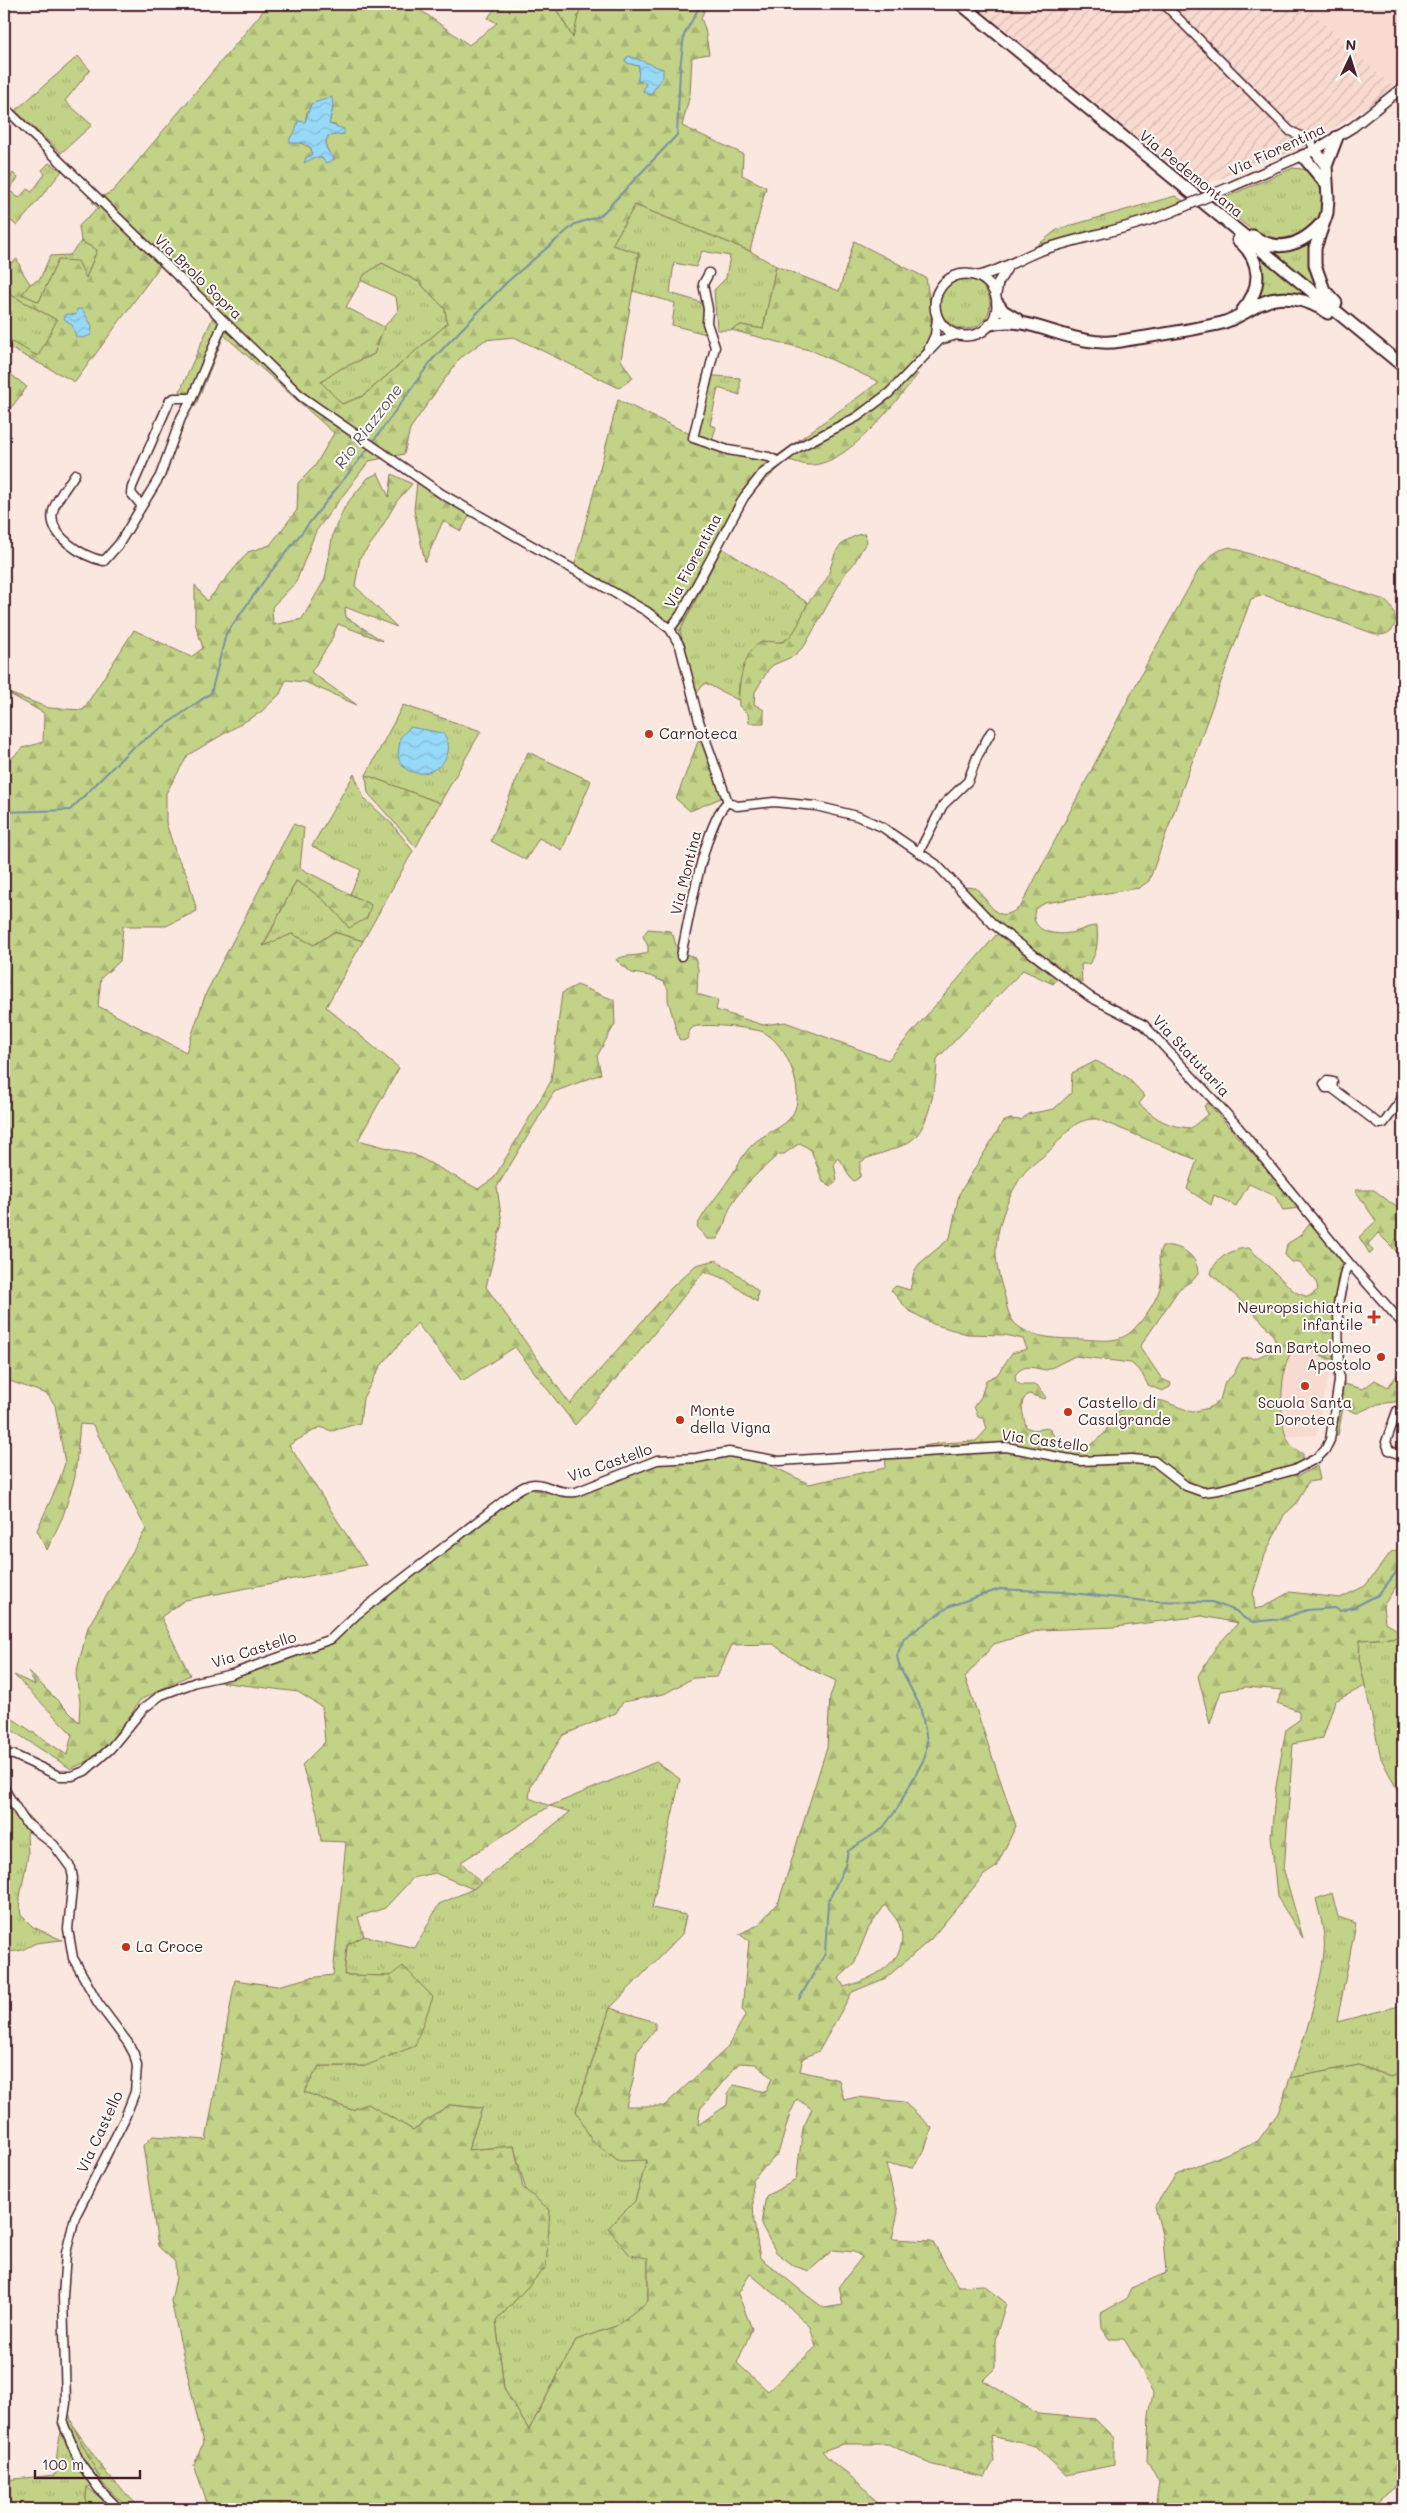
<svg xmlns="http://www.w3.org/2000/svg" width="1407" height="2513" viewBox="0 0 1407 2513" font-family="Mali,sans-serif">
	<defs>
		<pattern id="industrial-furrows" width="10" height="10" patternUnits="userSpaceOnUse" patternTransform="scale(1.25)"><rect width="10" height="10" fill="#f8dad0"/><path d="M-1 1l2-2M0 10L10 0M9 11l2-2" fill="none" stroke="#d6bbb3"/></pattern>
		<pattern id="grass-tufts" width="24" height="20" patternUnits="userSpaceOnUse" patternTransform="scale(1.25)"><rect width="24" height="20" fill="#c2d286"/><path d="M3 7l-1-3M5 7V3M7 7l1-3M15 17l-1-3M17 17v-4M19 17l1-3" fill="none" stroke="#a8b474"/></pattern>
		<pattern id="forest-firs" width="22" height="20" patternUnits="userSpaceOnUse" patternTransform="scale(1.25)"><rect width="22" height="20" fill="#c2d286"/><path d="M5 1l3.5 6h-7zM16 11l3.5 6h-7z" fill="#a8b474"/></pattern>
		<pattern id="water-waves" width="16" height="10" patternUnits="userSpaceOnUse" patternTransform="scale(1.25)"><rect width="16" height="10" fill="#96d9f8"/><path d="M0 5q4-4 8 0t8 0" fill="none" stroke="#83bad5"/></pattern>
	</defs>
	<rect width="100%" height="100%" fill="#fae8e0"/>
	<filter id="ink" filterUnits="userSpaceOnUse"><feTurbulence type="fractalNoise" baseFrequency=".02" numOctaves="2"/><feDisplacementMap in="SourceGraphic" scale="10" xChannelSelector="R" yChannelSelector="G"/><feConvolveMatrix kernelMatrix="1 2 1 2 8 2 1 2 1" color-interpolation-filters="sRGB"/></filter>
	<g filter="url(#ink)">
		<path fill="#f8dad0" d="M1303 4H1403V83L1395 89Z
			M1302 1344 1321 1355 1332 1359 1316 1435 1286 1437 1283 1426V1376L1290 1354Z"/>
		<path fill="url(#industrial-furrows)" d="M974 4H1303L1395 89 1299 150 1257 163 1198 188Z"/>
		<path fill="url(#grass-tufts)" stroke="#867858" d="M553 4H589L579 12 574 39Z
			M78 56 90 70 65 101 92 125 61 153 15 111Z
			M49 163 62 171 17 226 4 215V184L13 173 18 178 9 190 19 198 27 189 32 192 45 174 42 170Z
			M1293 168 1310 170C1313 174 1320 180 1322 185 1331 212 1307 245 1277 241 1254 237 1235 215 1217 201Z
			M1175 196 1185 202 1140 221 1031 250 1058 229Z
			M635 205 750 251 776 266 763 329 741 325 731 330H717L714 290 726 278 730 256 702 251 696 267 674 263 670 293 700 302 703 308 706 334 672 325 675 303 633 291 639 254 612 245Z
			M1315 235 1323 292 1269 248C1288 249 1300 249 1315 235Z
			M81 241 97 250 86 278 58 260 39 302 22 294 30 284 40 279 50 256 70 255Z
			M1257 253 1312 298 1255 302C1263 284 1265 271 1257 253Z
			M382 263 419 282 445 309 447 324 363 396 342 404 320 382 340 369 374 354 384 327 398 311 396 297 360 280 365 274Z
			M940 304a25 25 0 1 1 50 0a25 25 0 1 1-50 0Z
			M4 291 57 320 38 357 4 338V325L12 313 4 306Z
			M703 375 740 378V395L718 388 710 425 716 427 711 444 690 433Z
			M722 548 808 603C802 616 795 639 780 642 772 644 767 640 760 643L739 684 738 700 705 683 696 694 680 631Z
			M403 705 481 731 440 803 366 775Z
			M354 774 364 798 393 825 413 851 363 941 334 932 314 945 292 934 263 947 296 881C318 893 334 908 349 928L371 905 350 894 361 870 312 846Z
			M1403 1637V1801L1381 1758 1359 1658 1360 1640Z
			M656 1762 680 1779 652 1908 686 1915 682 1934 610 2008 576 2111 647 2160 635 2201 608 2228 648 2258V2302L616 2326 576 2340 529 2430 504 2389 496 2321 546 2267 514 2146 468 2150 482 2108 449 2105 413 2130 368 2104 352 2110 304 2092 319 2066H365L390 1976 344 1975 347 1945 364 1936 415 1948 439 1904 473 1889 570 1812 550 1806Z
			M4 1778 23 1811 33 1821 27 1835 28 1855 19 1902 21 1915 33 1927 62 1940 36 1943 22 1950 10 1952 4 1957Z
			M1332 1893 1338 1917 1356 1923 1337 2022 1403 2005V2073L1390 2077 1359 2065 1290 2078C1304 2039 1320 1993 1324 1952 1326 1935 1320 1915 1316 1899Z
			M67 2407 73 2426 103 2484 87 2487 85 2509H4V2480L55 2475 58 2445Z"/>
		<path fill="url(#forest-firs)" stroke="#867858" fill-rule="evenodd" d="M269 4H412L469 45 497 23 488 18 498 4H553L573 38 579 12 589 4H660L664 8 674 7V4H707L701 18 705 29 709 54 692 57 690 94 682 126 743 154 742 175 766 187 750 251 635 205 612 245 639 253 621 360 633 378 619 388 514 337 485 340 459 359 430 400 410 429 404 454 369 461 316 531 296 582 272 607 273 625 302 619 325 579 333 533 345 506 368 478 378 473 389 497 392 474 412 484 397 501 376 537 360 558 355 586 397 627 345 607 346 617 383 641 338 624 330 643 311 672 357 705 305 682 286 680 280 694 261 712 188 755 166 793V823L176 854 187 875 197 911 166 926H123L120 961 101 978 98 1006 186 1052 206 993 293 824 304 828 300 868 371 905 367 918 349 928C334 908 318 893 296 881L263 946 292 934 314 945 334 932 363 941 326 1007 399 1068 358 1140 415 1155 478 1189 494 1178 551 1081 562 993 577 985 614 1000 615 1024 597 1056 601 1074 554 1092 497 1187 502 1223 486 1287 570 1404 672 1287 696 1265 716 1260 740 1276 758 1291 757 1302 725 1279 704 1271 635 1357 575 1425 515 1347 462 1381 417 1323 380 1367 363 1398 360 1423 332 1431 320 1427 289 1445 366 1565 185 1600 161 1617 190 1675 140 1700 120 1732 92 1759 71 1769 4 1725V1713L67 1755 72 1734 14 1675 35 1685 28 1671 79 1722 80 1702 76 1674 88 1627 146 1529 93 1425 80 1424 75 1477 63 1516 47 1550 37 1530 58 1484 65 1463 55 1405 47 1394 4 1379V765L23 748 43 742 44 713 6 692 49 708 83 710 134 630 191 657 203 648 195 623V585L207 601 248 552 270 545 297 510 298 483 315 466 334 433 224 335 195 407 189 404 180 391 213 317 160 266 75 382 4 345V338L38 356 57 320 4 291V268L17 259 22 271 30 284 22 294 39 302 58 260 78 261 86 278 97 250 81 241 79 226 95 210 99 209 92 202 113 191ZM627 57 663 69 646 87V81L640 74 639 66 627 63 625 60ZM327 98 333 107 329 124 335 125 344 134 328 136C323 147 328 151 334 159L327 163 322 158H313L311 148 290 138 305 123 307 112ZM382 263 419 282 445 309 447 324 363 396 342 404 321 382 340 369 374 354 384 327 346 307 365 274Z
			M854 241 926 278C929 299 937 331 924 349 918 357 910 365 903 373L918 374C895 402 847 468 807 465 801 464 794 461 788 460L746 498 680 631 574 567 618 400 730 453 778 455 879 382 813 351 731 330 741 325 763 329 776 266 839 291Z
			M4 369 27 387 4 417Z
			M417 482 470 515 461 531 443 521 425 562 414 510Z
			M860 534H865L867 542C859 552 856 564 846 572L805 645 794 656 773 665 768 670 755 692 754 704 764 710V723H749L748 714 739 706C737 690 743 647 763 642 769 640 776 643 783 642 798 633 800 617 808 603 813 594 823 587 827 578 836 554 832 545 860 534Z
			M1230 547 1384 600C1400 611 1400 635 1378 635L1264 595 1251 599 1149 881 1139 888 1045 903 1035 909C1028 932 1057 937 1074 932 1083 930 1087 926 1097 926 1098 939 1098 954 1089 964H1081L1082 983H1076L1062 973 1053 984 1023 970 937 1059C937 1079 930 1126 912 1140 901 1148 878 1154 865 1159L860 1163V1177L854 1181C845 1175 847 1164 837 1158L834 1164 837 1180 832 1186 823 1182 811 1150 800 1143 784 1154H779C762 1169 738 1189 729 1210 725 1220 724 1229 717 1239H707L697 1226C706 1208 718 1196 729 1179 737 1168 743 1153 753 1144 769 1129 794 1127 797 1101 799 1078 785 1043 763 1032 754 1028 699 1022 692 1028 689 1031 688 1035 687 1039L683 1041 679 1039 668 1000V989L664 982 650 976 632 973 616 960C625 953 638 958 648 952V946L643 936 648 929 670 931 673 935 677 949 695 958 698 969 697 994 718 1000 716 1010 763 1025 785 1022 888 1060 997 934 998 928 963 887 976 888C992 904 996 927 1021 906L1145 667 1198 571 1212 555 1220 550Z
			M701 734 721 791V798L690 811 676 799Z
			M528 752 591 781 562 850 539 838 526 860 491 841Z
			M366 775 440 803 416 847 368 793Z
			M1096 1061 1127 1077 1145 1096 1139 1104C1158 1120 1166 1126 1191 1128L1208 1114 1204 1106 1208 1103 1300 1208 1283 1210 1275 1196 1249 1184 1236 1206 1214 1195 1211 1205 1187 1189 1197 1160 1097 1119C1076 1118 1067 1132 1054 1146 1045 1157 1030 1164 1021 1177 1007 1198 995 1231 996 1256 997 1270 1001 1284 1005 1297 1007 1308 1009 1320 1019 1327 1034 1338 1060 1339 1078 1339 1098 1339 1119 1346 1135 1328 1145 1317 1159 1298 1161 1283 1163 1269 1155 1259 1162 1246 1180 1244 1198 1255 1198 1274L1193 1280 1179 1289 1140 1347 1162 1379 1171 1383 1170 1387 1162 1391 1148 1385 1141 1372 1131 1363 1075 1356 1047 1370C1034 1369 1025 1362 1015 1375L1016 1382 1021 1385H1037L1046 1398 1044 1399 1029 1394C1017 1401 1024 1416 1026 1427L1033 1430 1049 1428 1060 1446 1084 1450 1104 1434 1116 1413 1132 1404 1148 1399 1163 1401 1192 1412 1209 1408 1220 1400 1225 1382 1233 1375 1242 1358 1250 1357 1253 1359C1260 1356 1277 1351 1275 1340 1272 1326 1223 1285 1211 1274 1214 1258 1234 1248 1249 1248L1295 1292 1308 1297 1318 1290 1316 1281 1300 1263 1292 1262 1285 1255 1287 1244 1301 1235 1311 1222 1344 1261 1337 1281 1334 1353 1332 1359H1328L1302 1344C1295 1348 1290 1353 1287 1361 1281 1377 1279 1423 1287 1438 1291 1447 1295 1449 1303 1454V1460L1296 1477 1317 1466 1320 1480 1308 1482 1296 1504 1284 1515 1265 1555 1253 1593 1255 1609 1263 1607 1290 1592 1340 1598 1365 1586 1391 1552 1403 1548V1576L1383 1606 1385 1622 1403 1634V1637L1360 1640 1359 1658 1365 1686 1335 1701 1323 1738 1293 1744 1284 1871 1303 1938 1277 1897 1271 1836 1276 1786 1286 1729 1299 1720V1711L1277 1703 1283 1690 1246 1687 1221 1691 1210 1724 1198 1676 1216 1647 1238 1623 1202 1616 1115 1627 1040 1630 994 1644 965 1677 1016 1826 996 1867 984 1875 931 1939 886 1978 852 1992 819 2051 803 2058 800 2071 839 2080 844 2100 857 2097 904 2102 932 2128 923 2154 913 2167 886 2164 898 2212 892 2239 932 2241 958 2286 984 2285 1006 2303 995 2340V2368L983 2380 1038 2414 1095 2419 1114 2438V2465L1066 2475 1035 2446 991 2436 994 2461 985 2477 933 2465 888 2444H843L822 2451C839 2472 870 2485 880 2509H209L194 2465 203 2443 171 2301 176 2278 175 2262 158 2246 143 2146 153 2136 206 2140 235 1980 277 1986 309 1978 333 1975 346 1842 321 1841 317 1812 302 1765 325 1742 322 1707 298 1692 212 1681 324 1645 515 1495 530 1489 565 1496 591 1491 659 1464 686 1458 728 1452 758 1459 809 1484 885 1468 887 1452 942 1443 976 1441 987 1429 984 1419 978 1417 974 1406 981 1397 986 1380 997 1375 1012 1353 1027 1349 1023 1339 1005 1335 967 1334 933 1324 908 1310 891 1290 896 1286 910 1290 914 1272 919 1264 950 1238 959 1194 1003 1122 1010 1119 1021 1120 1028 1114 1054 1109 1071 1093 1072 1073ZM773 1644 800 1664 836 1681 830 1696 827 1747 779 1901 758 1925 739 1934 749 1941 742 2010 746 2014 727 2048 664 2106H626L633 2081 637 2052 655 2029V2022L610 2008 576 2111 592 2141 619 2161 647 2160 635 2201 608 2228 630 2255 648 2258V2301L616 2326 576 2340 529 2430 504 2389 496 2321 546 2267 550 2210 523 2188 514 2146 468 2150 482 2108 449 2105 413 2130 368 2104 352 2110 304 2092 319 2066H365L415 2046 433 1997 403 1966 390 1976 344 1975 347 1945 364 1936 358 1917 385 1908 413 1878 435 1873 473 1889 481 1883 461 1862 550 1806 529 1798 531 1785 563 1735 616 1713 623 1702 664 1694 693 1678 717 1677 732 1645ZM885 1905C890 1912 898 1919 900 1927 911 1961 871 1980 844 1987L839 1978 854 1964 868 1929ZM739 2063 756 2064 772 2078 766 2092 734 2085 728 2092 727 2105 698 2125 700 2109ZM797 2099 812 2109 803 2128 796 2180 766 2196 761 2224 776 2252 794 2266 809 2271 833 2250 854 2252 862 2257 839 2286 843 2305 824 2308C801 2292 782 2274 760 2258L754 2222 752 2179 778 2154 790 2114ZM750 2274 781 2299 810 2327 816 2347 768 2391 737 2363 752 2329 738 2294Z
			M1355 1190H1374L1403 1212V1268L1396 1251 1378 1233 1368 1244 1373 1251 1370 1254 1359 1237 1376 1221Z
			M1403 1367V1401L1378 1404 1357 1413 1343 1408 1338 1435H1331L1340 1383 1363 1389 1375 1380 1388 1387Z
			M1359 2065 1390 2077 1403 2073V2480L1373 2506 1365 2509H1155L1159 2482 1147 2460 1149 2414 1153 2394 1139 2364 1124 2339H1109L1102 2328 1101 2313 1126 2299 1131 2288 1166 2273 1163 2239 1155 2206 1176 2174 1258 2141 1278 2113 1290 2078Z
			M73 2426 107 2474 141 2509H129L103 2484Z
			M87 2487 114 2509H85Z"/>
		<path fill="url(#water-waves)" stroke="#788fa6" d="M629 56 663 69V77L650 95 643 92 646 82 638 81 639 66 627 63 625 60Z
			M332 97 333 107 329 124 344 129V134L328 136C323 146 327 151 335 159L326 163 322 158H313L304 163 306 158 312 154 311 148 305 143H290V138L295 132 298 121 305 122 311 104Z
			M77 309H82L92 326 91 335 83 338 76 337 72 325 64 319 65 314 76 315Z
			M410 727 443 733C462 757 427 785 405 768 402 766 400 761 398 758L400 738Z"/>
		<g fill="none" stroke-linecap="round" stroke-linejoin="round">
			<path stroke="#788fa6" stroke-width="2" d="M372 443 432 360 507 282 575 224 600 216 677 135 680 69 684 35 701 4
				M4 812 70 810 130 750 211 693 226 634 266 578 370 446
				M799 1999 825 1954 828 1902 845 1866 848 1851 882 1829 897 1809 925 1757 927 1740 920 1706 900 1668 897 1656 904 1638 950 1606 1000 1589 1063 1592 1146 1601 1212 1602 1236 1611 1244 1618 1254 1622 1281 1619 1307 1610 1335 1608 1340 1611 1354 1607 1378 1595 1403 1564"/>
			<defs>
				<path id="minor" d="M1164 4 1290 131 1310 140 1315 150
					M4 107 302 397 442 494 646 611 670 629 680 646 699 721 728 802 737 806 774 802 816 806 857 816 882 827 936 864 993 924 1090 997 1144 1025 1234 1122 1350 1264 1403 1324
					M709 273 703 284 708 309 707 323 715 347 693 438 728 450 769 457 777 461
					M929 348 935 335 937 318
					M75 474C69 484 56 498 53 511 47 536 84 557 104 561L119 544 160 476 181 418 192 398 224 321
					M141 505 131 493 132 487 170 400 174 398H192
					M670 629 681 614 744 497 762 474 797 448 857 417 889 393 940 340 957 335
					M919 852 943 805 968 781 977 757 991 732
					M681 956C688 924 705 819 728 802
					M1332 1088 1333 1082 1327 1081 1324 1084 1326 1088H1332L1379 1124 1384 1123 1403 1097
					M1397 1411 1386 1442 1389 1450 1403 1456
					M4 1754 14 1755 59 1776H72L85 1771 110 1749 143 1709 161 1695 196 1682 232 1674 331 1639 356 1615 514 1493C541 1472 548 1495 576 1492L657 1460 697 1458 729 1452 779 1461 1006 1447 1080 1461 1132 1459 1154 1461 1186 1486 1203 1492 1219 1490 1294 1470 1317 1458 1325 1450 1330 1440 1339 1381 1338 1304 1345 1271 1350 1264
					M4 1789 25 1822 54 1845 71 1868 73 1878 68 1929 73 1958 98 2003 128 2043 134 2054 137 2066 135 2092 124 2120 75 2217 66 2253 63 2296 66 2403 63 2423 79 2461 99 2489 119 2509"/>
				<path id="tertiary" d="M1228 188 1315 150 1353 127 1403 87
					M935 305a31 31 0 1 1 62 0a31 31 0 1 1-62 0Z
					M979 276C1001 271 1018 259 1039 251 1082 236 1128 230 1171 212
					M996 294 998 283 1007 268"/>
				<path id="primary" d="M961 4 1403 366
					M1315 150 1326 166 1328 198 1327 213 1315 248V265L1324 290 1336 303
					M1303 156 1326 184
					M1326 166 1337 137
					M1253 236C1278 254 1301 245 1320 225
					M1238 240C1262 260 1263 288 1242 311
					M998 304 1003 311 1018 320
					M991 324C1032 313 1071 349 1121 341 1155 335 1189 331 1222 323 1236 319 1247 311 1260 304 1282 293 1308 299 1328 313"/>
			</defs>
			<use href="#minor" stroke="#4a1f2b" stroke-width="11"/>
			<use href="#tertiary" stroke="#4a1f2b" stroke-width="12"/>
			<use href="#primary" stroke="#4a1f2b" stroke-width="15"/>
			<use href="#minor" stroke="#fdfcf7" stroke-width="8"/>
			<use href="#tertiary" stroke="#fdfcf7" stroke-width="9"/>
			<use href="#primary" stroke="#fdfcf7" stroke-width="11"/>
			<defs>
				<path id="tertiary-bridge" d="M1171 212 1228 188"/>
			</defs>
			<use href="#tertiary-bridge" stroke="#4a1f2b" stroke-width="12" stroke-linecap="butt"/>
			<use href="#tertiary-bridge" stroke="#fdfcf7" stroke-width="9"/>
		</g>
	</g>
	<g fill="#c8321e" stroke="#fdfcf7" stroke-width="2">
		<circle cx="649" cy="734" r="5"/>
		<path d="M1371.5 1309.5h5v5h5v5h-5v5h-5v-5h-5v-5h5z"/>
		<circle cx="1381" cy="1357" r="5"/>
		<circle cx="1305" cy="1386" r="5"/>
		<circle cx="1068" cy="1412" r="5"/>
		<circle cx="680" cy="1420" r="5"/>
		<circle cx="126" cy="1947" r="5"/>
	</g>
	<g text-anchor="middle" stroke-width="4" stroke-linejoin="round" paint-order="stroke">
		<g font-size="15" fill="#4a1f2b" stroke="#fdfcf7">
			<text transform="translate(1277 150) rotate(-25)" y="5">Via Fiorentina</text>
			<text transform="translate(1191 174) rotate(39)" y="5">Via Pedemontana</text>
			<text transform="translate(198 277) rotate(44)" y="5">Via Brolo Sopra</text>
			<text transform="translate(693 561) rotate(-62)" y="5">Via Fiorentina</text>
			<text transform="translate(686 873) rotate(-76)" y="5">Via Montina</text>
			<text transform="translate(1191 1056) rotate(47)" y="5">Via Statutaria</text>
			<text transform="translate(1045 1441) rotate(8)" y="5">Via Castello</text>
			<text transform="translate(610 1463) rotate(-19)" y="5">Via Castello</text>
			<text transform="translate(254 1650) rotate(-18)" y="5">Via Castello</text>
			<text transform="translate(100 2132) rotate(-65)" y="5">Via Castello</text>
		</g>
		<g font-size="15" fill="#4a1f2b" stroke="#fdfcf7" text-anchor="start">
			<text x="659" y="739">Carnoteca</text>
			<text x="1363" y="1313" text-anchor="end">Neuropsichiatria<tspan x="1363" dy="17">infantile</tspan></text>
			<text x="1371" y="1353" text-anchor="end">San Bartolomeo<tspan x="1371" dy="17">Apostolo</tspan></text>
			<text x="1078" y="1408">Castello di<tspan x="1078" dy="17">Casalgrande</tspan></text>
			<text x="1305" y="1408" text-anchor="middle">Scuola Santa<tspan x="1305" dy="17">Dorotea</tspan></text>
			<text x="690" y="1416">Monte<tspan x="690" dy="17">della Vigna</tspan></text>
			<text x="136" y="1952">La Croce</text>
		</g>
		<g font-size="16" font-style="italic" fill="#615768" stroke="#fdfcf7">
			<text transform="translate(368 426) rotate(-53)" y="6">Rio Riazzone</text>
		</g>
	</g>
	<rect width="1407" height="2513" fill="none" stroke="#fdfcf7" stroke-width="20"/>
	<rect x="10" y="10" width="1387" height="2493" fill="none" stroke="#4a1f2b" stroke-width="2" filter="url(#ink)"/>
	<g transform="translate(1350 58) rotate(4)" stroke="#fdfcf7" stroke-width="4" paint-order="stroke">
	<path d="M0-4L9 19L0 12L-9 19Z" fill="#4a1f2b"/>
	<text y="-8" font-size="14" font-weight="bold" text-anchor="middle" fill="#4a1f2b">N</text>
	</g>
	<path d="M35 2470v8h105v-8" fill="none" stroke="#4a1f2b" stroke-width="2.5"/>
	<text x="42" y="2470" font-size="15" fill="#4a1f2b" stroke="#fdfcf7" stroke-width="4" paint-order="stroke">100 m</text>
</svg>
